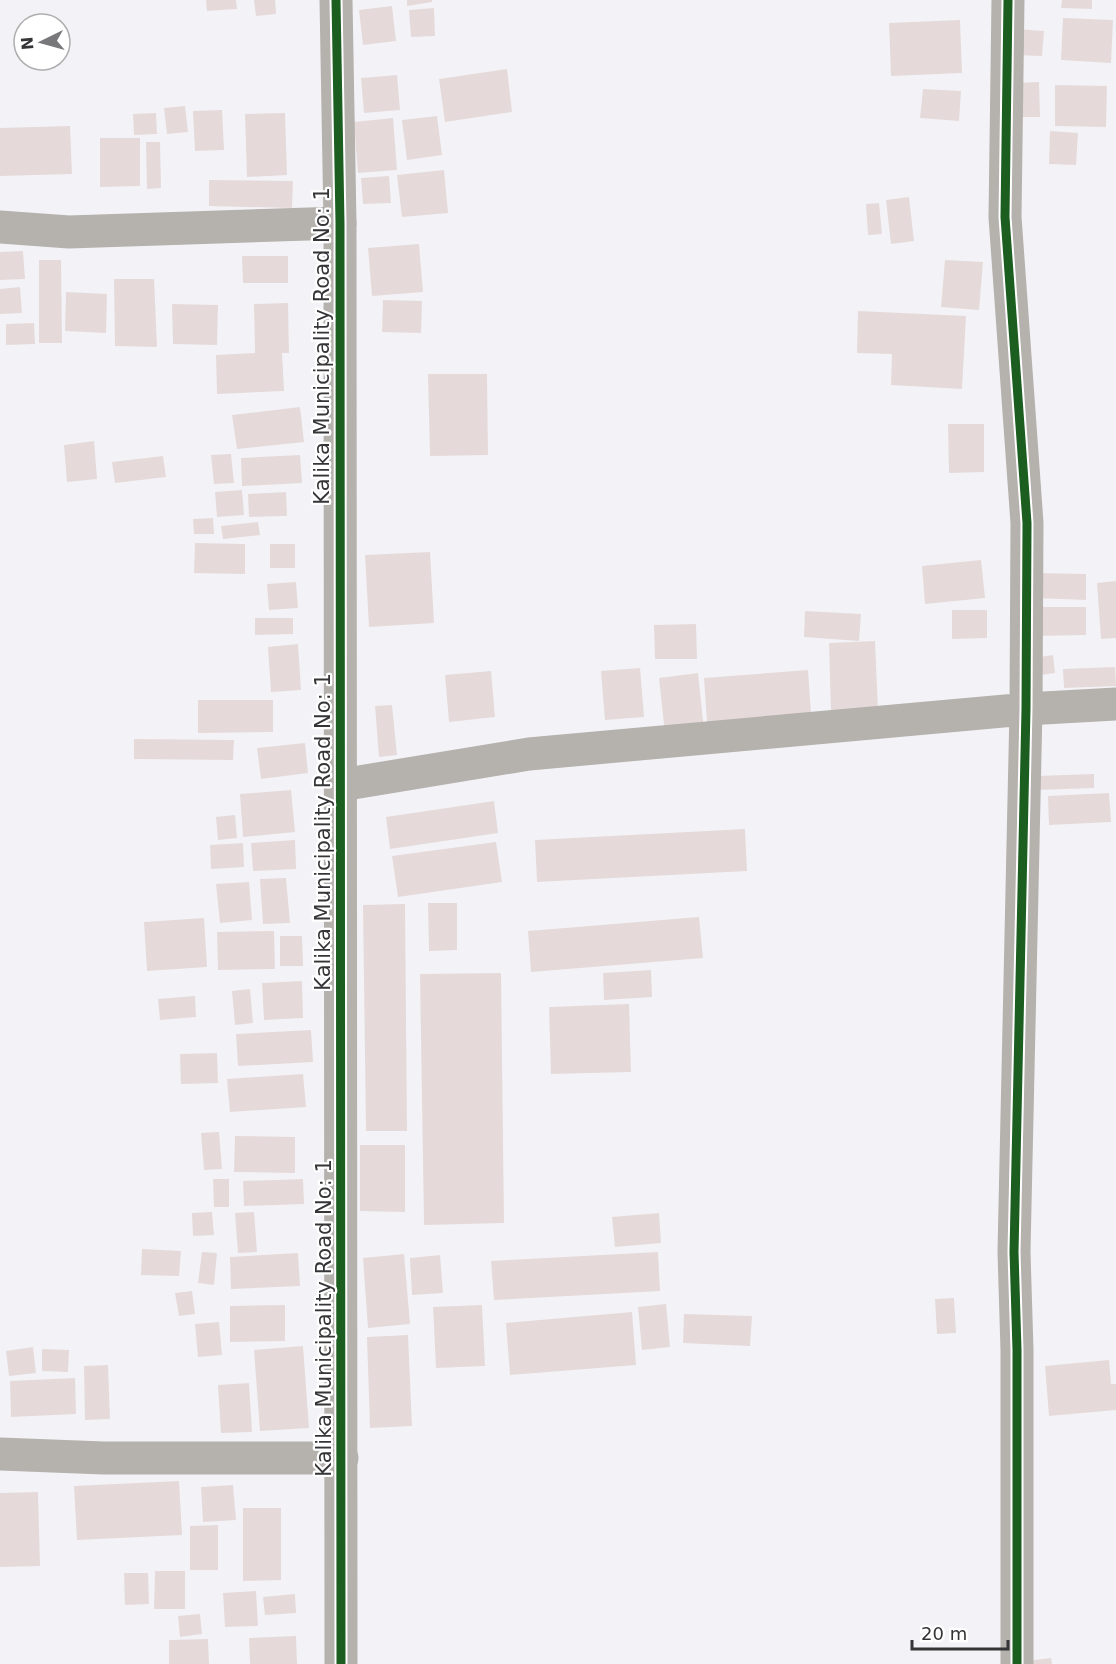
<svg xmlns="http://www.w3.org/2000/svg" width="1116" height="1664" viewBox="0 0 1116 1664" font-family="'DejaVu Sans',sans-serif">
	<rect width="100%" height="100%" fill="#f3f3f7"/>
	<path fill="#e5dad9" d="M206 0H236L237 9 207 11Z
		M254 0H275L276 14 256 16Z
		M407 0H432V2L407 6Z
		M1062 0H1092V9L1061 8Z
		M392 6 396 41 363 45 359 10Z
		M434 8 435 36 411 37 409 10Z
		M1063 18 1113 20 1111 63 1061 60Z
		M960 20 962 73 891 76 889 23Z
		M1017 29 1044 31 1042 56 1015 55Z
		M507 69 512 112 445 122 439 79Z
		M397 75 400 110 364 113 361 78Z
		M1039 82 1040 117H1014V83Z
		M1055 85 1107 86 1106 127 1055 126Z
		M923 89 961 91 959 121 920 118Z
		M185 106 188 132 167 134 164 108Z
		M222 110 224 150 195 151 193 111Z
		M156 113 157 134 134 135 133 114Z
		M285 113 287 175 247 177 245 114Z
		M437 116 442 155 407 160 402 120Z
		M393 118 397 170 358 173 354 122Z
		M70 126 72 174 0 176V128Z
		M1050 131 1078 133 1076 165 1049 164Z
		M100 138H140V186L100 187Z
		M146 142H160L161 188 147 189Z
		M444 170 448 213 402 217 397 175Z
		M389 176 391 203 363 204 361 178Z
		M209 180 293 181 292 208 209 206Z
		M909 197 914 241 891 244 886 200Z
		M879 203 882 234 868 235 866 204Z
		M419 244 423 292 372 296 368 248Z
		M23 251 25 279 0 280V252Z
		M242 256H288V283H243Z
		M39 260H61L62 343H39Z
		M945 260 983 262 979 310 941 307Z
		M114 279H154L157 347 115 346Z
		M20 287 22 313 0 314V289Z
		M66 292 107 294 106 333 65 331Z
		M383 300 422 301 421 333 382 332Z
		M288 303 289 353H282L284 391 217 394 216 355 255 353 254 304Z
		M172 304 218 305 217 345 173 344Z
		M858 311 966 316 962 389 891 385 892 354 857 353Z
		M34 323 35 344 6 345V324Z
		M428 374H487L488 455 430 456Z
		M300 407 304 442 237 449 232 415Z
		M948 424H984V472L949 473Z
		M94 441 97 479 67 482 64 445Z
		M231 454 234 483 214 484 211 455Z
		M300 455 302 483 242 486 241 458Z
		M163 456 166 477 115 483 112 462Z
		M242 490 244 515 217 517 215 492Z
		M286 492 287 516 249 517 248 494Z
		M213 518 214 534H194L193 519Z
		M258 522 260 535 223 539 221 526Z
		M195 543 245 544V574L194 573Z
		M270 544H295V568H270Z
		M430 552 434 623 369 627 365 555Z
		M981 560 985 598 925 604 922 566Z
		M1036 573 1086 574V600L1035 598Z
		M1116 581V638L1101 639 1097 583Z
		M296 582 298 608 269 610 267 584Z
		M1035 607H1086V635L1036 636Z
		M952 610H987V638L952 639Z
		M805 611 861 614 859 641 804 637Z
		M255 618H293V634L255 635Z
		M696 624 697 659H655L654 625Z
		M875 641 878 711 831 713 829 643Z
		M298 644 301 690 271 692 268 647Z
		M1053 655 1055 673 1041 675 1039 657Z
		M1115 667 1116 686 1064 688 1063 669Z
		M640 668 644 717 605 720 601 671Z
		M808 670 811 713 707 722 704 678Z
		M491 671 495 717 449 722 445 675Z
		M698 673 704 730 665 734 659 678Z
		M198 700H273V732L198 733Z
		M392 705 397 755 379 757 375 706Z
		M134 739 234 740 233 760 134 759Z
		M305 743 308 773 261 779 257 748Z
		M1094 774V788L1036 790V776Z
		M291 790 295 832 243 837 240 794Z
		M1109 793 1111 822 1049 825 1048 796Z
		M494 801 498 833 390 849 386 817Z
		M235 815 237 838 218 840 216 817Z
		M745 829 747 871 537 882 535 840Z
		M295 840 296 869 253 871 251 843Z
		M496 842 502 882 398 897 392 856Z
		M243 843 244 867 211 869 210 845Z
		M286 878 290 923 263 924 260 879Z
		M249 882 252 920 220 923 216 884Z
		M428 903H457V950L429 951Z
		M405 904 407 1131H366L363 905Z
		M699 917 703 958 531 972 528 931Z
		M204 918 207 967 147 971 144 922Z
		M274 931 275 969 218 970 217 932Z
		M280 936H302L303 966H280Z
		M651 970 652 997 604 1000 603 973Z
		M501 973 504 1223 424 1225 420 974Z
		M302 981 303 1018 264 1020 262 983Z
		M250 989 253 1023 235 1025 232 991Z
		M195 996 196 1017 160 1020 158 999Z
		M629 1004 631 1072 551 1074 549 1007Z
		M311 1030 313 1062 238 1066 236 1034Z
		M217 1053 218 1083 181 1084 180 1054Z
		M303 1074 306 1107 230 1112 227 1079Z
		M219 1132 222 1169 204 1170 201 1133Z
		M235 1136 295 1137V1173L234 1172Z
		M360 1145H405V1212L360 1211Z
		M213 1179H229V1207H214Z
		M303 1179 304 1204 244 1206 243 1181Z
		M212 1212 214 1235 193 1236 192 1213Z
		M254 1212 257 1252 238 1253 235 1213Z
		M659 1213 661 1243 615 1247 612 1217Z
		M142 1249 181 1251 179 1276 141 1275Z
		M202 1252 217 1253 214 1285 198 1283Z
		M658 1252 660 1291 494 1300 491 1261Z
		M298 1253 300 1286 231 1289 230 1257Z
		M404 1254 410 1324 368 1328 363 1258Z
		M440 1255 443 1293 412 1295 410 1258Z
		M192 1291 195 1314 179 1316 175 1293Z
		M954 1298 956 1333 937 1334 935 1299Z
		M666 1304 670 1347 642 1350 638 1307Z
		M285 1305V1341L230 1342V1306Z
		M482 1305 485 1366 436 1368 433 1307Z
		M632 1312 636 1365 510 1375 506 1323Z
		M684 1314 752 1316 750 1346 683 1343Z
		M219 1322 222 1355 198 1357 195 1324Z
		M408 1335 412 1426 370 1428 367 1337Z
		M303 1346 309 1428 260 1431 254 1350Z
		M33 1347 36 1373 9 1376 6 1351Z
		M42 1349 69 1350 68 1372 42 1371Z
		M1109 1360 1111 1384H1116V1410L1049 1416 1045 1366Z
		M108 1365 110 1419 85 1420 84 1366Z
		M75 1378 76 1414 11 1417 10 1381Z
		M249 1383 252 1432 221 1433 218 1385Z
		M179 1481 182 1535 77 1540 74 1486Z
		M233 1485 236 1520 203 1522 201 1487Z
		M38 1492 40 1566 0 1567V1493Z
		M243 1508H281V1580L243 1581Z
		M218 1525V1570H190V1526Z
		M155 1571H185V1609H154Z
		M124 1573H148L149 1604 125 1605Z
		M256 1591 258 1626 225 1627 223 1593Z
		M295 1594 296 1613 265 1615 263 1597Z
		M200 1614 202 1634 180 1637 178 1616Z
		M296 1636 297 1664H250L249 1638Z
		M208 1639 209 1664H169V1640Z
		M1051 1658 1052 1664H1026V1661Z"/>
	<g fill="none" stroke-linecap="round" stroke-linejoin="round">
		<path stroke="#b5b1ad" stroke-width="33" d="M1008 0 1005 217 1027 523 1026 709 1014 1252 1017 1350V1664
			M0 227 69 232 340 223
			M341 785 529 754 1026 709 1116 704
			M0 1454 104 1458H342"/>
		<path stroke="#b5b1ad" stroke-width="33" d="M336 0 340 223 341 1664"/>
		<defs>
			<path id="cycleway" d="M336 0 340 223 341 1664
				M1008 0 1005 217 1027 523 1026 709 1014 1252 1017 1350V1664"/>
		</defs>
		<use href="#cycleway" stroke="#fff" stroke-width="13"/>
		<use href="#cycleway" stroke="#1b5e20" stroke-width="9"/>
	</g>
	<g text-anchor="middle" stroke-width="4.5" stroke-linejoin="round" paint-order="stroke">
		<g font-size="21" fill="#353437" stroke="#fff">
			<text transform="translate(322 346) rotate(-90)" y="7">Kalika Municipality Road No: 1</text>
			<text transform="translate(323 832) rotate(-90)" y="7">Kalika Municipality Road No: 1</text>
			<text transform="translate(324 1318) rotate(-90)" y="7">Kalika Municipality Road No: 1</text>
		</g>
	</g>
	<g transform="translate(42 42) rotate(265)"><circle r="28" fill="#ffffff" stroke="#aeaeaf" stroke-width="1.5"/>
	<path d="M0-4.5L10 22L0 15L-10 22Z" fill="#78777a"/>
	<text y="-9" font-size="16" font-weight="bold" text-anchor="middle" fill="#353437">N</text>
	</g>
	<path d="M912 1640v9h96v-9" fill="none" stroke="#353437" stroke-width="3"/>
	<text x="921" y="1640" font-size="18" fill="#353437" stroke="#ffffff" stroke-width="4.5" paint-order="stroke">20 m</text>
</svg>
